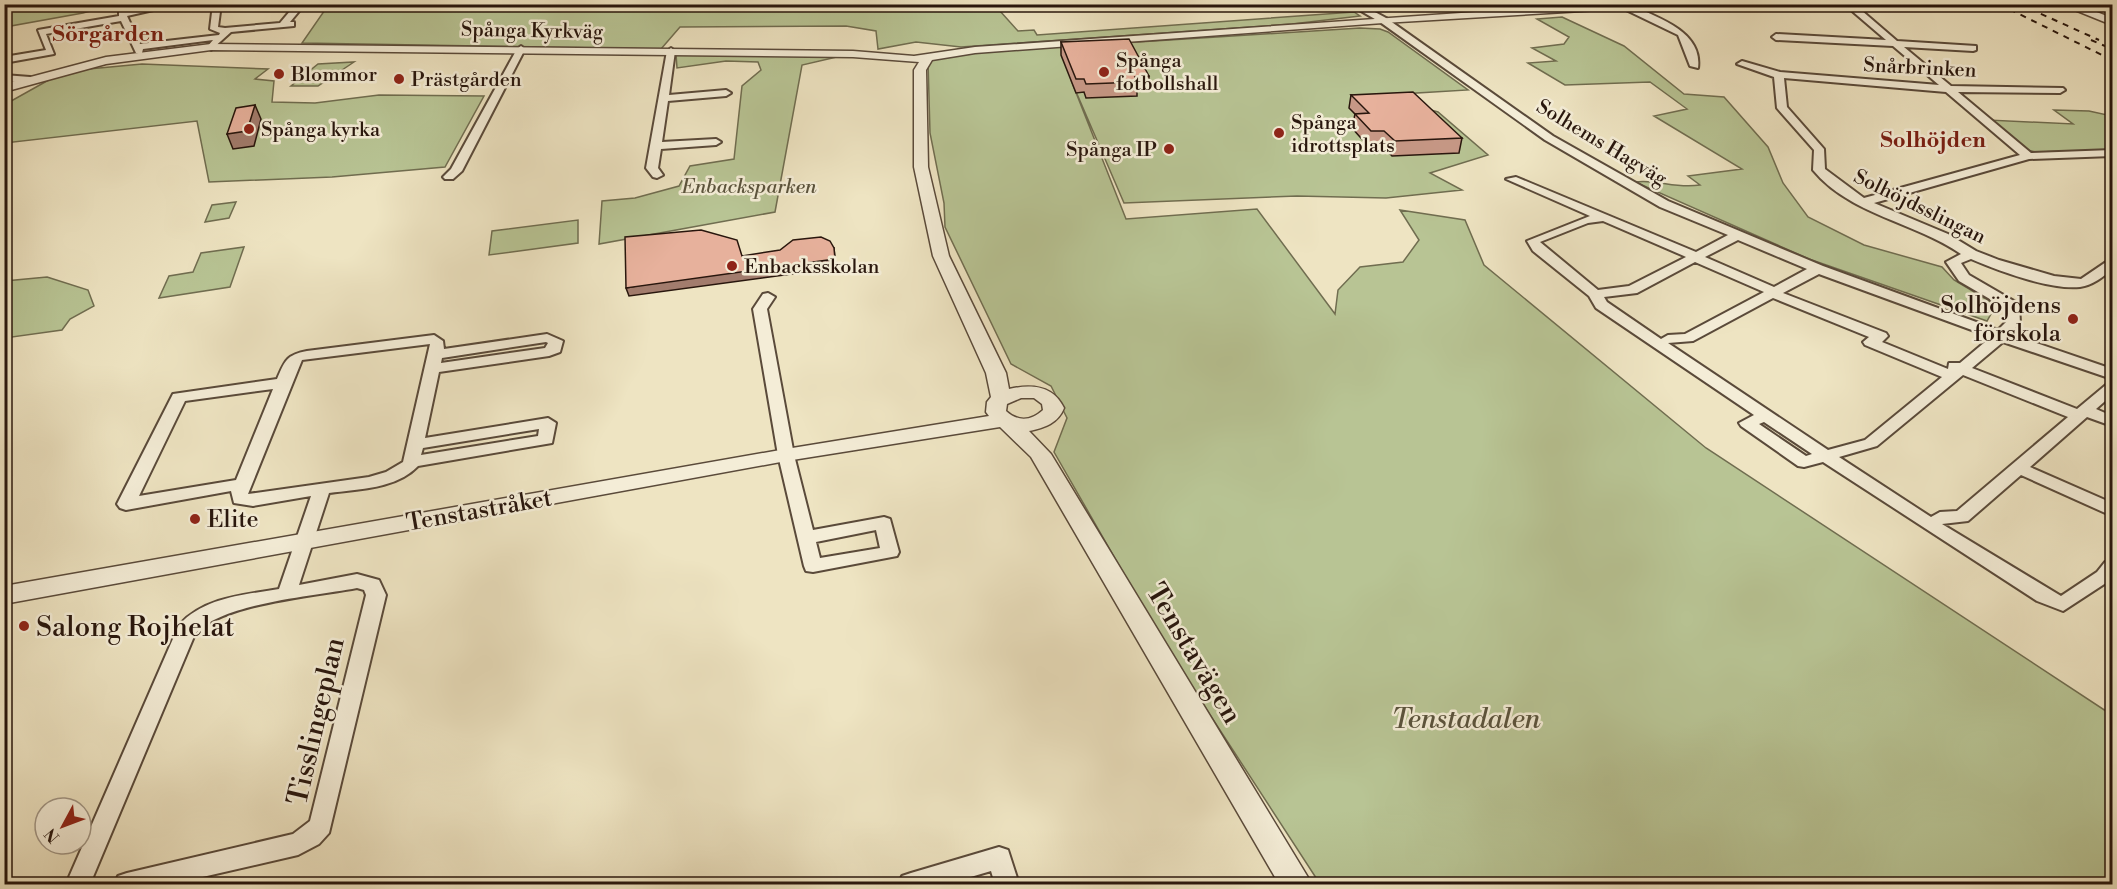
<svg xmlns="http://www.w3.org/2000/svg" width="2117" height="889" viewBox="0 0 2117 889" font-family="'Libre Bodoni',serif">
	<rect width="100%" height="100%" fill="#eee4c2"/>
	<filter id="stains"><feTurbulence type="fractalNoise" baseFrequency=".00333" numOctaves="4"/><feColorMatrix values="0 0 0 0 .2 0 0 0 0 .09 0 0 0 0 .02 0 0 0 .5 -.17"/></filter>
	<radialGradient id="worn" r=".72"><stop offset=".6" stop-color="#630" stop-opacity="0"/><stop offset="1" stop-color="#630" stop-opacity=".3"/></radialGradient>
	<path fill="#b8c494" stroke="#706d50" stroke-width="1.5" d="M5 4H111V5L83 13 5 27Z
		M329 4H1017L1000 11 1018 31 1034 30 1037 35 1354 12 1360 16 1292 24 961 47 916 42 878 49 876 31 846 26 680 27 661 49 302 43Z
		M1562 17 1624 46 1684 94 1724 97 1768 147 1783 183 1808 217 1864 245 1942 267 1954 280 1996 305 1987 321 1809 259 1635 182C1659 179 1674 189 1700 185L1688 176 1742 169 1654 116 1687 109 1650 82 1565 85 1528 63 1556 61 1532 48 1564 44 1569 37 1537 19Z
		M1360 28 1380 29 1388 32 1468 90 1401 94 1413 105 1438 112 1488 155 1430 173 1462 190 1386 198 1297 196 1124 203 1071 80 1126 219 1257 209 1335 314 1338 290 1360 267 1403 262 1419 240 1400 210 1465 220 1484 265 1706 448 2112 715V884H1320L1164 644 1054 452 1067 418 1051 386 1011 364 945 227 944 203 930 133 928 61 948 54Z
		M676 54 841 56 802 65 775 212 599 244 602 201 635 198 679 186 690 166 734 159 742 86 761 70 758 62 726 61 677 68Z
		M354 62 318 86H291L318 64Z
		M142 64 268 69 255 79 274 81 272 102 315 103 379 95 484 96 445 167 332 177 209 182 197 121 5 143 4 105 54 77 78 70Z
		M2054 110 2089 111 2112 116V150L2036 152 2026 150 1989 120 2073 124Z
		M236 202 229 218 205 222 212 205Z
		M578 220V243L489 255 492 231Z
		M244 247 230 287 159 298 169 276 193 272 201 253Z
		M47 277 88 290 94 306 70 319 62 330 5 338V281Z"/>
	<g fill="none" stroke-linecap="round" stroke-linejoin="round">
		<defs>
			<path id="minor" d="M160 4H180L127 16 140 44 219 35 220 33 210 29 213 4H221L218 27 225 28 280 23 296 4H305L290 22H294V26L231 32 211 50 207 47 213 40 143 49 142 53H136L121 21 46 34 54 54 4 63V57L46 50 38 30 119 16V12Z
				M1349 4H1360L1386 18 1553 136 1668 201 1823 266 1998 330 2006 322 2007 309 1959 281 1946 262 1961 254C1915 222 1850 215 1813 170L1814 150 1777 108 1774 77 1737 64 1742 61 1780 72 1939 85 1893 46 1776 40 1772 37 1776 34 1886 40 1844 4H1854L1897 41 1976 46V50L1973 51 1904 47 1951 86 2063 88 2065 90 2060 93 1958 92 2031 153 2112 150V156L2029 159 1874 203 1948 234 1976 251 1999 260 2054 276 2081 279 2112 258V269C2103 277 2093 285 2080 287 2050 290 1999 271 1971 259L1961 263 1969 275 2019 304 2020 323 2010 334 2112 369V379L2003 342 1972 368 2077 409 2107 384 2112 383V395L2096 409 2112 416V426L2087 417 2030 467 2112 503V516L2021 475 1968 521 1942 524 2061 596 2097 572 2105 562 2112 561V579L2063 611 2037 601 1823 462 1804 467 1798 466 1741 426 1739 423 1754 415 1596 308 1589 296 1533 251 1527 241 1590 216 1506 179 1516 177 1696 252 1728 235 1660 207 1545 140 1380 22ZM1784 78 1946 92 2020 155 1864 198 1825 169 1824 149 1787 107ZM1603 221 1684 256 1686 257 1629 286 1598 290 1540 242 1588 223ZM1738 240 1807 269 1774 287 1705 257ZM1695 262 1764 292 1685 334 1668 335 1661 339 1607 302 1604 297 1637 293ZM1819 274 1991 337 1960 363H1949L1948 369 1882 342 1888 336 1886 333 1783 293ZM1773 298 1869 337 1863 342 1865 345 1942 377 1865 440 1828 450 1668 343 1693 341ZM1963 375 2068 417 1957 511 1940 512 1931 517 1839 457 1877 446ZM1764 422 1812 454 1806 456 1759 424Z
				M1622 4H1628C1655 17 1703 30 1698 68L1690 66 1678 35 1622 8Z
				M521 46 525 49 462 171 453 179H445L443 177 451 169 517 49Z
				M671 48 675 51 669 95 726 90 731 93 726 96 668 101 662 142 716 139 721 142 716 145 661 149 658 168 663 175 657 178 653 177 646 168 667 51Z
				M4 75 30 77 35 80 30 83 4 81Z
				M768 293 775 297 767 309 794 455 813 530 884 517 890 519 899 552 897 556 813 572 806 571 804 566 778 455 753 309 763 294ZM876 530 880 548 820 558 816 542Z
				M547 334 563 341 560 352 549 356 439 372 425 438 548 418 556 423 552 443 418 466C396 489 359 489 329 493L299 585 357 574 379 580 386 595 329 833 319 844 298 855 172 884H115L118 876 127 873 293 834 310 821 366 595 364 590 357 588C315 596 222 603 195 634L90 884H66L179 625C205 597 244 595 279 589L311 496 253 506 234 503 231 491 126 510 120 508 117 504 173 394 277 379C285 361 286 355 307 351L434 335 443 341 444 349ZM546 342 548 343 545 348 441 363 442 358ZM430 344 403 462 386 472 369 477 248 494 302 360ZM273 389 236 480 139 496 185 401ZM539 429 538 436 421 455 423 448Z
				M999 847 1008 850 1019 884H995L991 871 947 884H899L902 876 911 873Z"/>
			<path id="tertiary" d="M1589 4H1654L1649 7 1383 23 975 53 932 60 926 70 928 167 949 256 1006 373 1009 389C1031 384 1053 385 1064 408 1058 423 1045 428 1029 431L1051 454 1312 884H1279L1031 457 1000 427 786 461 4 604V586L786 449 989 416 986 412 987 402 991 397 986 373 933 256 914 167V70L919 62 853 57 211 50 106 64 4 92V84L106 57 211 44 853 51 914 56 975 47ZM1021 398H1034L1042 404 1043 410C1031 421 1018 422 1006 411L1007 404Z
				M2060 4H2076L2112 18V25Z"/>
		</defs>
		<use href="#minor" stroke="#5a4a3a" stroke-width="4"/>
		<use href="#tertiary" stroke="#5a4a3a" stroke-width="3"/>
		<use href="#minor" fill="#f4edd7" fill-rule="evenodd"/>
		<use href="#tertiary" fill="#f4edd7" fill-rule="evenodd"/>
		<path stroke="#28160d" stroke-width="2" stroke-dasharray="6 6" stroke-linecap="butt" d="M1999 4 2112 60
			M2019 4 2099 40
			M2091 40 2112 49"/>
	</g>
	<path fill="#c79886" stroke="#28160d" stroke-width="1.5" d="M1061 42 1149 76V89L1137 90V96L1086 98 1084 92 1076 93 1061 55Z
		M1351 95 1462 138 1459 153 1392 156 1382 145 1368 146 1352 128 1355 114 1349 108Z"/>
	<path fill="#a27c6d" stroke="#28160d" stroke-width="1.5" d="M255 105 261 119 254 146 233 149 227 134Z
		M834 248 836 268 629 296 626 288Z"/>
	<path fill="#e7b19c" stroke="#28160d" stroke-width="1.5" d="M1129 39 1149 76 1135 77 1138 82 1086 84 1084 79H1076L1061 42Z
		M1413 92 1462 138 1395 141 1384 131H1371L1355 114 1369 113 1351 95Z
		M255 105 247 131 227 134 236 108Z
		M701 230 737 240 742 256 780 250 793 240 821 237 830 241 834 248 835 259 626 288 625 237Z"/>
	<g fill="#8f2418" stroke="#f4edd7" stroke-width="2">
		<circle cx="1104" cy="72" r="6"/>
		<circle cx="279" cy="74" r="6"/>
		<circle cx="399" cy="79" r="6"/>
		<circle cx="249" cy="129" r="6"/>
		<circle cx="1279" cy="133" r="6"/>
		<circle cx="1169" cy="149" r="6"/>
		<circle cx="732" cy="266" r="6"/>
		<circle cx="2073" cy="319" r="6"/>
		<circle cx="195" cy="519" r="6"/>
		<circle cx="24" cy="626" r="6"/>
	</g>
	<g text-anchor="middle" stroke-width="5" stroke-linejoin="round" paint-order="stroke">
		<g font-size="20" fill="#28160d" stroke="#f4edd7">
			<text transform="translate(532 30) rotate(1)" y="7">Spånga Kyrkväg</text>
			<text transform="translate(1920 67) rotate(3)" y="7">Snårbrinken</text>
			<text transform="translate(1602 142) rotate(31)" y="7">Solhems Hagväg</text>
			<text transform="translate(1920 206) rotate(26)" y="7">Solhöjdsslingan</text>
		</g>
		<g font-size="20" fill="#28160d" stroke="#f4edd7" text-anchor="start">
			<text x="1116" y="67">Spånga<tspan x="1116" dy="23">fotbollshall</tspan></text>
			<text x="291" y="81">Blommor</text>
			<text x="411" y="86">Prästgården</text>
			<text x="1291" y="129">Spånga<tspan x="1291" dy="23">idrottsplats</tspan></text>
			<text x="261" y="136">Spånga kyrka</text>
			<text x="1157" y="156" text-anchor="end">Spånga IP</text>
			<text x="744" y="273">Enbacksskolan</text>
		</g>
		<g font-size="20" font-style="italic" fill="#5a533c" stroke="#f4edd7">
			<text x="749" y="193">Enbacksparken</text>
		</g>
		<g font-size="22" font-weight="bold" fill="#7a1f14" stroke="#f4edd7">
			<text x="108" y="41">Sörgården</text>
			<text x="1933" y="147">Solhöjden</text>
		</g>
		<g font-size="24" fill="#28160d" stroke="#f4edd7" text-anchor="end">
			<text x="2061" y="313">Solhöjdens<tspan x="2061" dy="28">förskola</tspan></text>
			<text x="207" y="527" text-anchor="start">Elite</text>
		</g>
		<g font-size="24" fill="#28160d" stroke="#f4edd7">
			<text transform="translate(479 510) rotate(-10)" y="8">Tenstastråket</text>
		</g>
		<g font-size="28" fill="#28160d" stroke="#f4edd7" text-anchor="start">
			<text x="36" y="636">Salong Rojhelat</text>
		</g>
		<g font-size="28" fill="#28160d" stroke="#f4edd7">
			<text transform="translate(1195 653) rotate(59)" y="10">Tenstavägen</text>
			<text transform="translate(315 721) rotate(-77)" y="10">Tisslingeplan</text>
		</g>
		<g font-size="28" font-style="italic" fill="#5a533c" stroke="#f4edd7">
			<text x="1466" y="728">Tenstadalen</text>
		</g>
	</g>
	<rect width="2117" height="889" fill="none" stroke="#eee4c2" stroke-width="24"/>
	<rect x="6" y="6" width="2105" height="877" fill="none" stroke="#28160d" stroke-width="3"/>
	<rect x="12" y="12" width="2093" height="865" fill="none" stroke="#28160d" stroke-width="1.5"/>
	<g transform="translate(63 826) rotate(229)"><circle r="28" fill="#f4edd7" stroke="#a29786" stroke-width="1.5"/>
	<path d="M0-4.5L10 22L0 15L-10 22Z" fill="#8f2418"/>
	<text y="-9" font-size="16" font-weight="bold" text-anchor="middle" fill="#28160d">N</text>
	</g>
	<rect width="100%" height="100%" filter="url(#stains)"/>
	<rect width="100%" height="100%" fill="url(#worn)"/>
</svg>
